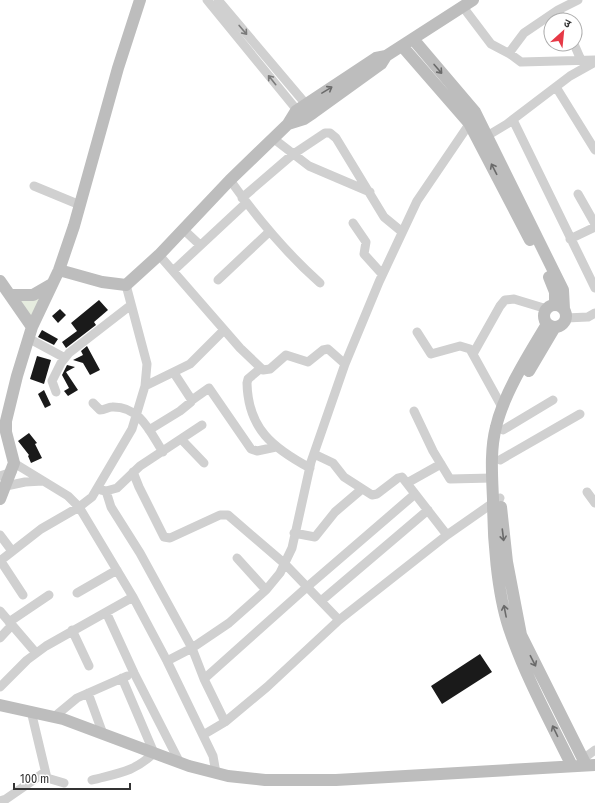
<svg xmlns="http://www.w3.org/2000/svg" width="595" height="803" viewBox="0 0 595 803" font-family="'Fira Sans Condensed','Noto Sans Devanagari',sans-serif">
	<rect width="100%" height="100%" fill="#fff"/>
	<path fill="#e6ecdf" d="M45 291 33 325 15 297Z"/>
	<path fill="#1a1a1a" d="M99 300 108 310 94 322 96 325 66 348 62 342 77 331 71 323Z
		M60 309 66 315 58 323 52 316Z
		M42 330 58 339 54 345 38 337Z
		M87 346 100 370 90 375 83 363 73 360 83 355 81 351Z
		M37 356 51 360 44 384 30 379Z
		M67 365 75 367 66 372 78 390 68 396 64 391 69 388 62 375Z
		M44 390 51 405 45 408 38 394Z
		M29 433 37 443 35 444 42 458 31 463 28 456 29 455 18 441Z
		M480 654 492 672 442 704 431 686Z"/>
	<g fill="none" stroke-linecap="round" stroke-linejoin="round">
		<path stroke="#d0d0d0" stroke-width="9" d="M207 0 301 115
			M218 0 310 109
			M463 7 491 44 510 54 521 62 595 60
			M558 10 563 20
			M574 44 581 60
			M509 53 524 33 558 10 578 0
			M556 87 595 150
			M513 120 595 288
			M274 139 309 166 370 192
			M482 139 507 124 570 76 595 62
			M230 180C257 218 285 252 320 283
			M34 186 80 205
			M578 194 595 224
			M242 198 292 155 325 133H330L336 138 384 217 401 231
			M353 223 366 242 364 254 382 274
			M184 230 200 245
			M570 239 595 227
			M159 255 240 348 263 370 270 369 286 355 308 362 323 350 328 349 345 364
			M173 271 246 203
			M218 280 269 232
			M566 318 588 317 595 313
			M417 332 431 354 460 346 470 349 502 407
			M28 338 65 358
			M473 354 500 306 505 300 514 299 547 309
			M261 368 248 379 247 383C248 429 273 448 310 468
			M145 386 190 364 224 330
			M56 392 52 381 61 363 69 353 131 305
			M192 400 209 388 251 449 257 451 276 447
			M93 403 100 410C105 410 108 407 112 407 140 406 150 432 163 452
			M414 411 433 451 450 479 492 478
			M149 430 180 411 191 402V399L174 373
			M503 430 553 400
			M181 439 204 463
			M314 454 333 463 344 477 372 495 377 494 398 478 402 477 447 535
			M500 460 580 414
			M14 463 68 496 79 507 133 597 167 661 213 756 216 773
			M133 472 139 487 164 537 170 538 220 515H228L285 564 339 620
			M0 476 12 472
			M407 483 441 464
			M6 486 25 482 43 481
			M101 490 106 491 117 488 140 466 202 425
			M106 491 111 507 140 553 192 648 204 679 225 722
			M587 492 595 503
			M294 533 315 537 335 512 362 489
			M0 535 12 551
			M237 558 266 590
			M0 560 23 595
			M0 561 41 529 79 507 92 497 132 429 145 386 147 364 126 285
			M77 593 117 570
			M321 601 428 510
			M0 611 36 653
			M106 612 134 673 180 763
			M9 622 49 595
			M72 630 89 666
			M0 638 12 625
			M167 661 192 648 229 623 266 590 280 573 292 548 311 462 345 364 379 282 417 201 472 120
			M204 679 307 587 415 494
			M0 687 27 660 46 646 133 597
			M88 693 103 734
			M31 711 47 778 64 783
			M54 717 77 698 127 676
			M203 735 225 722 267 687 339 620 447 535 500 498
			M583 759 595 750
			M92 780C119 773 134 772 154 753L122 678
			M0 801 6 799 45 772"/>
		<path stroke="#bdbdbd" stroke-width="12" d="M413 39 475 112 563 290 564 309
			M402 46 469 123 530 240
			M288 124 304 119 313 113 381 64 386 56
			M59 270 102 282 126 285 159 255 230 180 288 124 296 111 376 58 386 56 473 0
			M549 277 555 292V305
			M0 281 32 327
			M11 295H33L52 284
			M544 316a11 11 0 1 1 22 0a11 11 0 1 1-22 0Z
			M547 324C529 354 504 393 496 427 490 450 492 475 493 499 493 537 497 592 509 628 525 676 550 721 572 766
			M529 371 555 327
			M0 499 14 463 6 432V421L17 376 32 327 59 270 74 226 118 68 140 0
			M501 507 507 562 521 635 586 765
			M0 705 63 719 189 766 228 776 265 780H336L595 765"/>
	</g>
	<defs><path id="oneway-shaft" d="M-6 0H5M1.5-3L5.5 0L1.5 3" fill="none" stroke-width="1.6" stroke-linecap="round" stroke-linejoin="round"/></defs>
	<g stroke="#7a7a7a">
		<use href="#oneway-shaft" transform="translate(243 30) rotate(50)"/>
		<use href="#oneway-shaft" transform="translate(272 80) rotate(-129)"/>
	</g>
	<g stroke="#6a6a6a">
		<use href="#oneway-shaft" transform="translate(438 69) rotate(49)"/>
		<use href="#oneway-shaft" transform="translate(327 90) rotate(-31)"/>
		<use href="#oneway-shaft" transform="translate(494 169) rotate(-117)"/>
		<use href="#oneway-shaft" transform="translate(503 535) rotate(83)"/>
		<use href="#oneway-shaft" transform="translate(505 611) rotate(-101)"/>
		<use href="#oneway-shaft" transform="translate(533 661) rotate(63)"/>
		<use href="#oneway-shaft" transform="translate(555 731) rotate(-116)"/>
	</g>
	<g transform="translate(563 32) rotate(27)"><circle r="19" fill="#ffffff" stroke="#adadad"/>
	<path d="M0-3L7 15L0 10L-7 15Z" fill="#e63946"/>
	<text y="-6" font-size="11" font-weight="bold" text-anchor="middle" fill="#333333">उ</text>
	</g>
	<path d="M14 783v6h116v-6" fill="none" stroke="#333333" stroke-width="2"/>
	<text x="20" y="783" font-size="12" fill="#333333" stroke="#ffffff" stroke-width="3" paint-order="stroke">100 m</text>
</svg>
